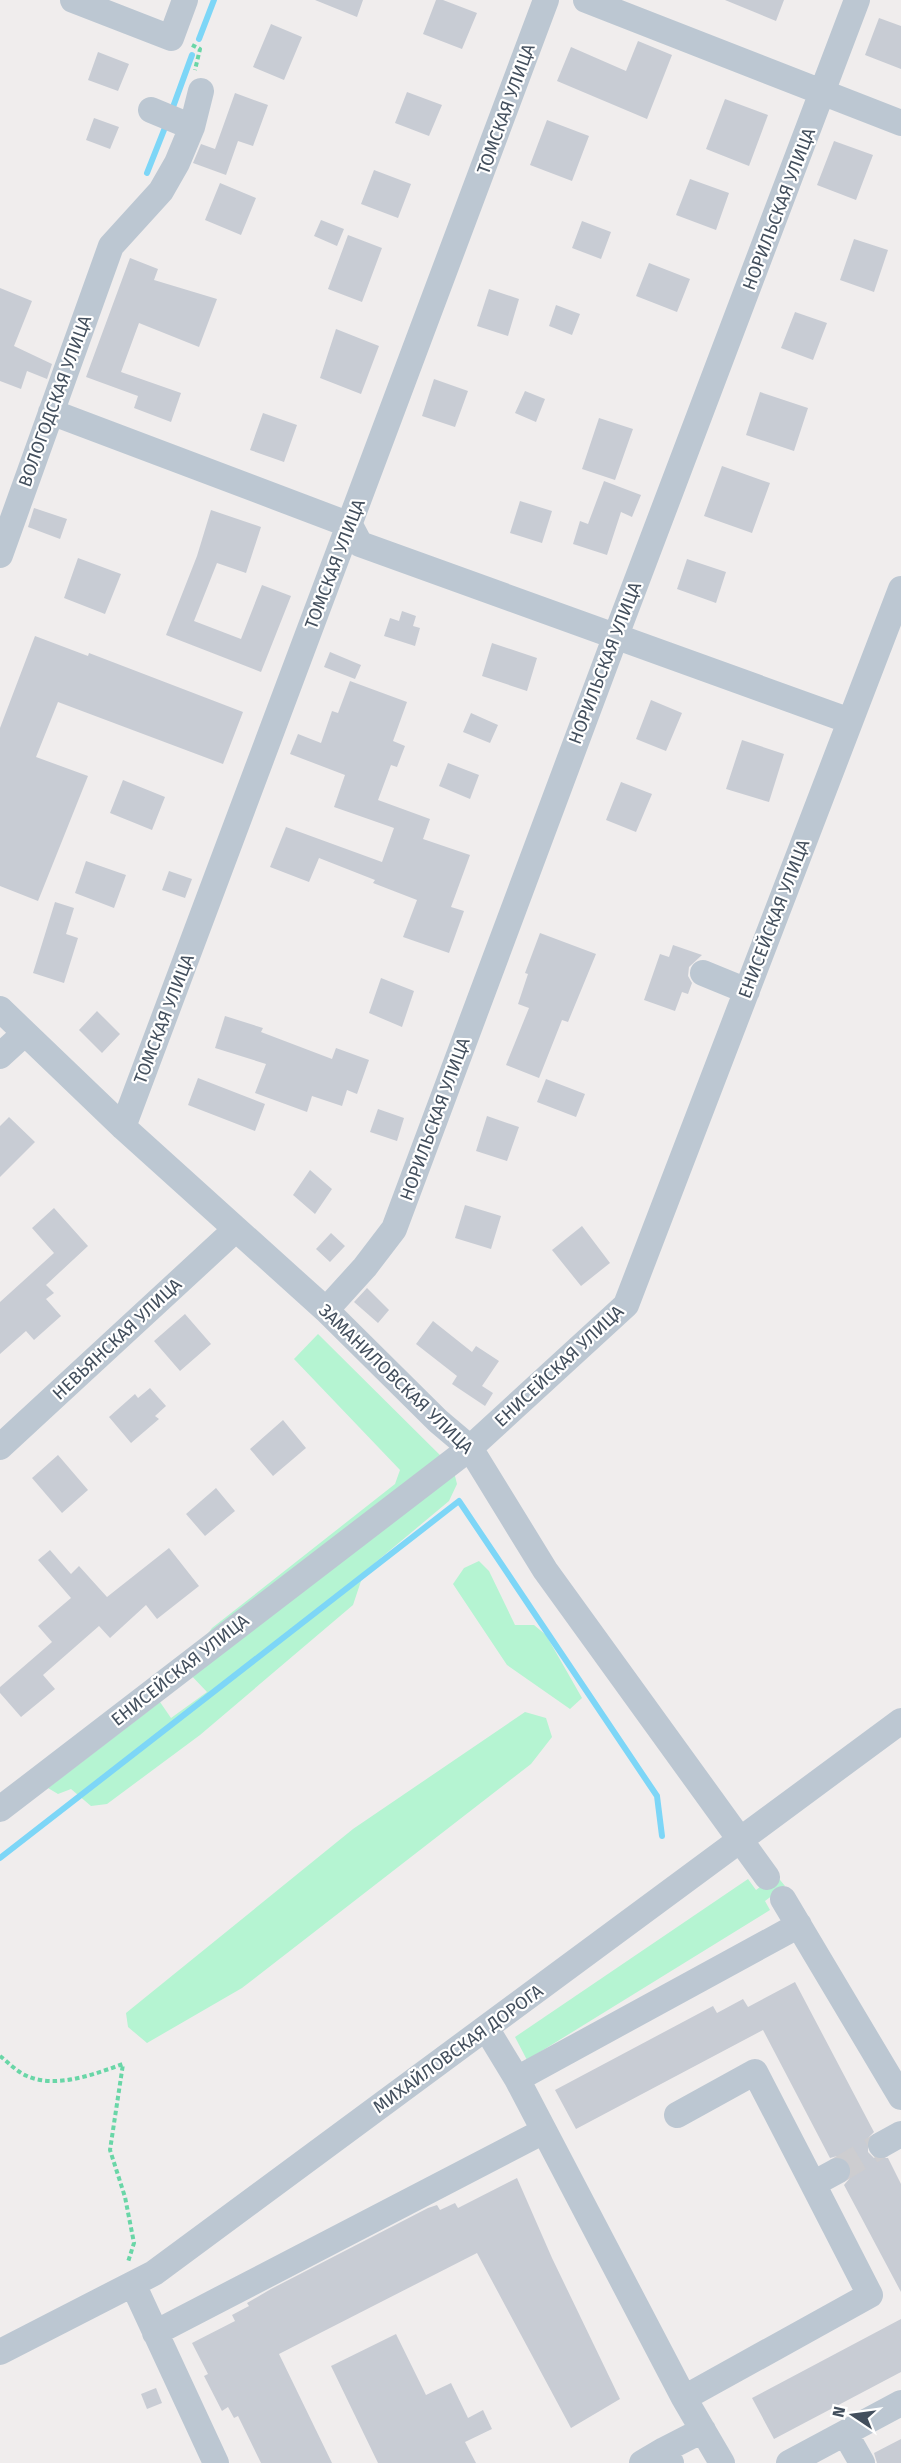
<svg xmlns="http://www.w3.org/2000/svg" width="901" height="2463" viewBox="0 0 901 2463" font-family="'Fira Sans',sans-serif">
	<rect width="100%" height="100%" fill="#f0eded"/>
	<path fill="#b5f4d2" d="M318 1334 453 1468 457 1484 449 1501 364 1572 353 1605 200 1735 107 1804 91 1806 71 1789 58 1794 48 1788 160 1702 171 1718 207 1692 187 1671 189 1660 212 1628 395 1484 400 1470 294 1359Z
		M479 1561 489 1571 515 1625H534L546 1635 582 1698 570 1709 507 1665 453 1584 464 1568Z
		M525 1712 546 1718 552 1737 531 1764 242 1988 147 2043 128 2027 126 2013 353 1829Z
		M776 1875 785 1886 765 1901 770 1910 527 2060 515 2037 748 1879 756 1890Z"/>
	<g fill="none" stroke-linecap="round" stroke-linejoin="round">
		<path stroke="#7dd6f7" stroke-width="6" d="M199 39 214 0
			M173 107 192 55
			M147 173 166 125
			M0 1858 459 1501 657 1796 662 1836"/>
	</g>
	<path fill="#c8ccd4" d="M315 0H363L357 17Z
		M436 0H443L477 13 462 49 423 34Z
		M725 0H784L776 21Z
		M879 18 901 26V69L865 55Z
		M271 24 302 37 284 80 253 67Z
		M638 41 672 55 647 119 557 81 571 47 626 71Z
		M98 52 129 64 118 91 88 80Z
		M407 92 442 105 429 136 395 123Z
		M235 93 268 105 253 146 238 141 226 175 193 163 201 144 215 149Z
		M725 99 768 115 749 166 706 149Z
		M94 118 119 127 110 149 86 140Z
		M547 120 589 136 572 181 530 165Z
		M834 141 873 155 856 200 817 185Z
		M374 170 411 184 398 218 361 204Z
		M690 179 729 193 716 230 676 215Z
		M220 183 256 198 241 235 205 220Z
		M321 220 344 229 337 246 314 236Z
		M582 221 611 232 601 259 572 248Z
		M348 235 382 248 362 302 328 289Z
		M854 239 888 250 874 292 840 280Z
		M130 258 158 269 154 280 217 299 199 347 139 323 121 372 181 393 171 422 134 408 138 396 86 377Z
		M649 263 690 279 677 312 636 296Z
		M0 288 32 301 14 346 52 364 47 379 27 371 21 389 0 381Z
		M489 289 519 299 508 336 477 326Z
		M556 305 580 314 572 335 549 326Z
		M795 312 827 323 813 360 781 348Z
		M336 329 379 346 361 394 320 378Z
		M434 379 468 391 455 427 422 416Z
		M525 391 545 399 536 422 515 413Z
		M760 392 808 408 794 451 746 435Z
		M263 413 297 425 284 462 250 450Z
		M599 418 633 429 615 480 582 469Z
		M722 466 770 483 752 533 704 516Z
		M604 481 641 495 632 517 621 512 607 555 573 544 580 521 588 524Z
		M520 501 552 511 542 543 510 533Z
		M34 508 67 519 60 539 28 527Z
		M211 510 261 527 246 573 217 563 194 621 241 639 262 585 291 596 261 672 166 635 197 556Z
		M78 558 121 574 105 614 64 598Z
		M687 559 726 572 716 603 677 589Z
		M402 611 416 616 413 626 420 628 415 646 384 636 390 618 399 621Z
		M35 636 88 656 89 653 243 712 223 764 58 702 36 757 88 776 38 901 0 886V728Z
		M492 643 537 658 527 691 482 676Z
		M330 652 361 665 355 679 324 667Z
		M350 681 407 702 393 741 405 746 397 767 391 765 378 800 430 819 423 839 470 855 451 907 464 911 449 953 403 937 417 900 373 883 375 880 319 858 309 882 270 867 286 827 382 862 394 828 334 807 345 775 290 754 298 734 321 743 332 711 338 713Z
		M651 700 682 713 666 751 636 739Z
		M471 713 498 725 490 743 463 732Z
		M742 740 784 754 769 802 726 789Z
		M448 763 479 775 470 799 439 786Z
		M123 780 165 797 152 830 110 813Z
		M621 782 652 794 636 832 606 820Z
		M86 861 126 875 114 908 75 893Z
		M169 871 192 879 185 898 162 890Z
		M55 902 74 908 66 934 78 938 64 983 33 973Z
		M540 933 596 954 568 1022 562 1020 539 1078 506 1065 529 1008 518 1004 528 974 525 973Z
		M673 945 702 955 689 967 688 976 692 983 688 994 682 992 675 1011 644 1000 660 954 669 957Z
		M381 978 414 991 402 1027 369 1013Z
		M97 1011 120 1034 102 1053 79 1030Z
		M225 1016 263 1028 261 1032 332 1059 336 1048 369 1060 357 1094 347 1090 342 1106 312 1096 307 1112 255 1093 266 1064 215 1048Z
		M198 1078 265 1104 255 1131 188 1105Z
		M546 1079 585 1094 576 1117 537 1102Z
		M378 1109 404 1118 397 1141 370 1132Z
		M487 1116 519 1127 507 1161 476 1151Z
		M9 1117 35 1142 0 1177V1126Z
		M310 1170 332 1189 315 1214 293 1195Z
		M465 1205 501 1216 491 1249 455 1238Z
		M54 1208 88 1246 46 1285 54 1293 46 1299 61 1316 34 1340 26 1331 0 1354V1302L54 1253 32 1228Z
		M582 1226 610 1263 581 1286 552 1250Z
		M331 1233 345 1246 330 1262 316 1249Z
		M367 1288 389 1310 378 1323 354 1302Z
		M185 1314 211 1344 180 1371 154 1341Z
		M433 1321 472 1352 476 1346 499 1361 482 1386 493 1393 485 1406 452 1384 457 1376 416 1344Z
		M150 1388 166 1406 155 1416 159 1419 131 1443 109 1417 135 1394 138 1398Z
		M283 1420 306 1448 273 1476 250 1449Z
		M58 1455 88 1490 62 1513 32 1478Z
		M216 1488 235 1511 205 1536 186 1514Z
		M169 1548 199 1586 157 1619 146 1605 110 1638 99 1626 43 1675 55 1689 21 1717 0 1693V1687L52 1642 38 1626 71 1598 38 1560 50 1550 71 1574 79 1566 107 1597Z
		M795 1982 874 2132 868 2138V2152L874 2158H888L901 2184V2292L844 2185 850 2178V2164L844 2158 837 2156 830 2158 763 2030 576 2129 555 2090 713 2006 717 2013 743 1999 748 2007Z
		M517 2178 552 2258 620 2399 571 2428 477 2253 279 2354 332 2463H261L238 2416 234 2418 228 2407 222 2411 204 2376 208 2374 192 2343 235 2321 232 2315 249 2306 247 2303 271 2289 428 2208 437 2205 440 2210 455 2203 458 2208Z
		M901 2319V2372L774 2439 752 2398Z
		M396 2334 426 2395 451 2383 468 2418 483 2410 492 2429 465 2442 476 2463H378L331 2366Z
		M156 2388 162 2403 147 2409 141 2394Z
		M901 2439V2463H877L874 2453Z"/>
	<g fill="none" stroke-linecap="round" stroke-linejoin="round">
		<path stroke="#cdcdd0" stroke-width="26" stroke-dasharray="26 13" stroke-linecap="butt" d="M837 2171 881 2145"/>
		<path stroke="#69d6a7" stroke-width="4" stroke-dasharray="4.5 3" stroke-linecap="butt" d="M192 45 200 49 195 70
			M0 2056C8 2062 17 2072 27 2076 56 2089 95 2074 123 2064L110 2150 125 2197 134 2243 128 2262"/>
		<path stroke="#bcc7d2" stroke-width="26" d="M73 0 171 38 185 0
			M586 0 901 123
			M151 110 192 127
			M51 412 350 525 360 544 850 721
			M0 555 111 246 161 191 177 163 192 127 201 91
			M703 973 747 991
			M0 1009 123 1127 326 1310 438 1421 470 1448 545 1570 767 1877
			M0 1056 24 1034
			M123 1127 546 0
			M326 1310 365 1267 394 1229 615 638 857 0
			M0 1447 235 1230
			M0 1809 470 1448 626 1305 901 589
			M783 1899 901 2097
			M486 2028 517 2079 684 2398 722 2463
			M517 2079 799 1925
			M677 2115 755 2072 813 2184 837 2171
			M881 2145 901 2134
			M133 2284 216 2463
			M155 2333 544 2131
			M0 2352 154 2273 901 1721
			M684 2398 870 2295 813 2184
			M845 2433 862 2463
			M664 2450 703 2430
			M642 2463 664 2450 671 2463
			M789 2463 901 2403"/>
	</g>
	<g text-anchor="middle" stroke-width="4.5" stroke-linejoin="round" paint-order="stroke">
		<g font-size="18" fill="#434f5d" stroke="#fff">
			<text transform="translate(506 109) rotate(-70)" y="6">ТОМСКАЯ УЛИЦА</text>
			<text transform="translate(779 209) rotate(-69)" y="6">НОРИЛЬСКАЯ УЛИЦА</text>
			<text transform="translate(55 401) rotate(-70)" y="6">ВОЛОГОДСКАЯ УЛИЦА</text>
			<text transform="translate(335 564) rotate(-69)" y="6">ТОМСКАЯ УЛИЦА</text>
			<text transform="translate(605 663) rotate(-69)" y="6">НОРИЛЬСКАЯ УЛИЦА</text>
			<text transform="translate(774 919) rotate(-69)" y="6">ЕНИСЕЙСКАЯ УЛИЦА</text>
			<text transform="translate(164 1019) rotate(-69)" y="6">ТОМСКАЯ УЛИЦА</text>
			<text transform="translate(435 1119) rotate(-70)" y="6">НОРИЛЬСКАЯ УЛИЦА</text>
			<text transform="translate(117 1339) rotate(-43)" y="6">НЕВЬЯНСКАЯ УЛИЦА</text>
			<text transform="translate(559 1366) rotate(-43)" y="6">ЕНИСЕЙСКАЯ УЛИЦА</text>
			<text transform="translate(396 1379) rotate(44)" y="6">ЗАМАНИЛОВСКАЯ УЛИЦА</text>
			<text transform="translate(180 1670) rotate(-38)" y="6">ЕНИСЕЙСКАЯ УЛИЦА</text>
			<text transform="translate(458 2049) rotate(-36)" y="6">МИХАЙЛОВСКАЯ ДОРОГА</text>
		</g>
	</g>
	<g transform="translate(853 2415) rotate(283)" stroke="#ffffff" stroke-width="4.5" paint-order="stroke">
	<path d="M0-4.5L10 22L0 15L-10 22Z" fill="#434f5d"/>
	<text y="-9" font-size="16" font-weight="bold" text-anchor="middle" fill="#434f5d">N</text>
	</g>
</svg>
